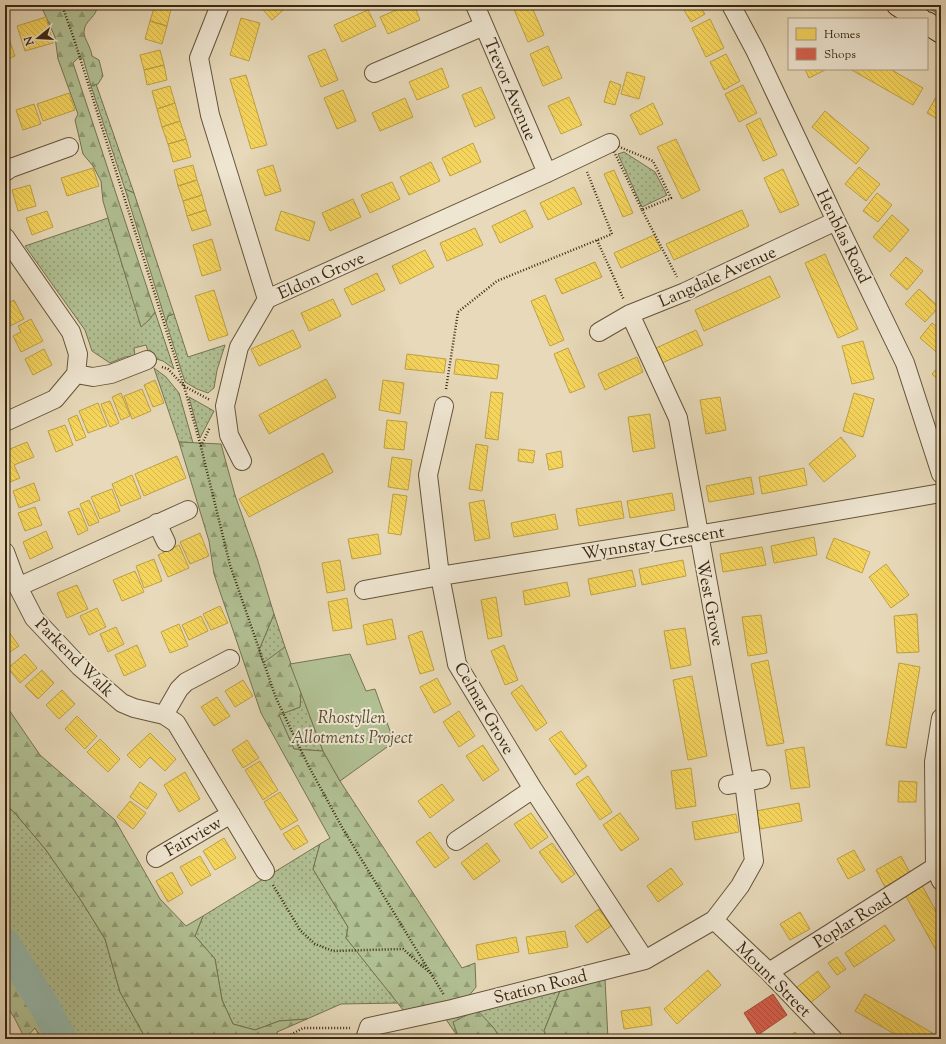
<svg xmlns="http://www.w3.org/2000/svg" width="946" height="1044" viewBox="0 0 946 1044" font-family="'Sorts Mill Goudy',serif">
	<defs>
		<pattern id="grass-dots" width="8" height="8" patternUnits="userSpaceOnUse"><rect width="8" height="8" fill="#b1c093"/><path d="M2 2h.1M6 6h.1" fill="none" stroke="#919c77" stroke-width="1.8" stroke-linecap="round"/></pattern>
		<pattern id="forest-firs" width="22" height="20" patternUnits="userSpaceOnUse"><rect width="22" height="20" fill="#b1c093"/><path d="M5 1l3.5 6h-7zM16 11l3.5 6h-7z" fill="#919c77"/></pattern>
		<pattern id="homes-back-hatch" width="6" height="6" patternUnits="userSpaceOnUse"><rect width="6" height="6" fill="#f6d55c"/><path d="M-1 5l2 2M0 0l6 6M5-1l2 2" fill="none" stroke="#d4b74f"/></pattern>
		<pattern id="shops-back-hatch" width="6" height="6" patternUnits="userSpaceOnUse"><rect width="6" height="6" fill="#d6604d"/><path d="M-1 5l2 2M0 0l6 6M5-1l2 2" fill="none" stroke="#af4f3f"/></pattern>
	</defs>
	<rect width="100%" height="100%" fill="#e7d9b9"/>
	<filter id="stains"><feTurbulence type="fractalNoise" baseFrequency=".005" numOctaves="4"/><feColorMatrix values="0 0 0 0 .2 0 0 0 0 .09 0 0 0 0 .02 0 0 0 .5 -.17"/></filter>
	<radialGradient id="worn" r=".72"><stop offset=".6" stop-color="#630" stop-opacity="0"/><stop offset="1" stop-color="#630" stop-opacity=".3"/></radialGradient>
	<path fill="url(#grass-dots)" stroke="#767452" d="M924 5H941V16Z
		M96 84 134 193 125 189 91 86Z
		M624 152 655 172 667 195 642 207 618 154Z
		M108 218 141 326 149 320 155 312 174 369 163 361 150 357 146 345 134 348 135 356 125 357 110 363 92 351 85 330 25 246Z
		M174 314 188 357 225 345 217 370 214 388 208 393 197 389 185 382 166 322 168 316Z
		M154 368 166 377 179 393 193 443 179 442Z
		M189 397 214 411 200 438Z
		M274 614 285 647 263 664 259 650Z
		M301 692 323 751 294 749 279 715 300 707Z
		M5 804 15 813 46 850 82 902 105 939 120 992 146 1039H73L49 989 19 954 5 917Z
		M320 844 313 869 348 927 346 938 398 1003 341 1004 307 1019 279 1021 255 1030 233 1024 222 1000 215 959 195 936 203 916Z
		M556 987 560 991 544 1031 548 1039H501L493 1027 453 1022 458 1037 443 1015Z"/>
	<path fill="url(#forest-firs)" stroke="#767452" d="M34 5H97C98 17 84 20 84 32 84 39 91 47 92 56L99 60 103 76 98 84 91 86 83 58H78L73 63 155 312 149 320 141 327 108 218 103 201 101 181 93 166 83 154 75 120 78 114 58 59 55 37 42 8Z
		M125 189 134 193 174 314 168 316 166 322Z
		M179 442 221 444 235 495 257 558 274 614 259 650 263 663 285 647 301 692 300 707 279 715 294 749 323 751 340 781 462 968 475 963 476 987 464 1002 407 1015 346 938 348 927 313 869 320 844 330 838 261 713 214 574 209 541Z
		M5 704 40 755 115 820 160 899 186 926 203 916 195 936 215 959 222 1000 233 1024 255 1030 279 1021 307 1019 277 1032 278 1039H146L120 992 105 939 82 902 46 850 15 813 5 804Z
		M5 917 19 954 49 989 73 1039H38L39 1035 35 1028 25 1039 15 1019 5 1003Z
		M605 979 608 1039H548L544 1031 560 991Z
		M477 1010 493 1027 501 1039H459L453 1022Z"/>
	<path fill="#b1c093" stroke="#767452" d="M350 654 366 691 375 689 394 742 340 781 323 751 290 664Z"/>
	<path fill="url(#homes-back-hatch)" stroke="#bea145" d="M155 5 171 9 167 26 150 21Z
		M259 5H289L272 20Z
		M408 5H414L420 20 388 34 380 17Z
		M512 5H531L544 35 528 42Z
		M681 5H699L705 14 691 22Z
		M368 10 376 26 342 42 334 25Z
		M46 17 53 43 25 51 17 26Z
		M241 18 260 23 249 61 230 55Z
		M710 19 724 48 706 57 692 28Z
		M150 21 167 26 162 44 145 39Z
		M7 33 15 56 5 60V34Z
		M548 46 562 78 543 86 530 54Z
		M325 49 338 80 321 87 308 56Z
		M160 50 164 65 144 70 140 55Z
		M726 54 740 81 724 90 710 62Z
		M164 65 167 80 147 85 144 70Z
		M442 68 449 87 417 100 409 82Z
		M805 69H825V70L809 78Z
		M850 69H890L923 88 913 105Z
		M627 72 645 77 639 99 621 94Z
		M246 75 267 145 251 149 230 79Z
		M610 81 621 85 615 105 604 102Z
		M743 85 757 113 739 122 725 94Z
		M170 86 175 103 157 109 152 91Z
		M481 87 495 118 475 127 462 95Z
		M343 90 356 121 337 129 324 98Z
		M69 93 75 110 43 121 37 104Z
		M569 97 582 125 561 134 548 106Z
		M936 97 941 99V121L927 113Z
		M405 98 413 117 380 131 372 113Z
		M175 103 180 121 162 127 157 109Z
		M653 103 663 124 640 135 630 115Z
		M34 104 41 124 23 130 16 110Z
		M825 111 869 148 856 164 812 127Z
		M760 118 777 155 763 161 746 125Z
		M180 121 186 139 168 144 162 127Z
		M186 139 191 157 173 162 168 144Z
		M676 139 700 190 682 199 657 147Z
		M473 143 481 162 450 176 442 158Z
		M431 162 440 181 409 195 400 177Z
		M193 165 197 180 178 186 174 170Z
		M273 165 281 191 265 196 257 170Z
		M859 167 880 184 866 201 845 184Z
		M93 168 99 186 67 196 61 178Z
		M783 169 799 205 780 213 764 178Z
		M614 170 633 213 623 217 604 174Z
		M197 180 202 195 183 201 178 186Z
		M392 182 400 199 370 213 361 195Z
		M30 185 36 206 18 211 12 190Z
		M574 187 582 204 548 220 540 203Z
		M877 193 892 205 878 222 863 211Z
		M202 195 206 210 187 216 183 201Z
		M353 199 361 217 330 231 322 213Z
		M206 210 211 225 192 231 187 216Z
		M525 210 533 227 500 243 492 226Z
		M742 210 749 226 674 260 666 244Z
		M47 211 53 227 32 235 26 218Z
		M281 211 315 222 309 241 275 230Z
		M892 215 909 230 890 252 873 237Z
		M475 228 483 245 447 261 440 243Z
		M654 235 661 250 621 268 614 253Z
		M212 239 221 270 202 276 193 245Z
		M425 250 434 267 400 284 392 266Z
		M825 254 858 329 838 338 805 263Z
		M906 257 923 271 907 290 890 275Z
		M595 262 602 277 562 294 555 279Z
		M377 273 385 290 352 305 344 289Z
		M770 276 780 297 704 331 695 310Z
		M919 289 939 307 925 322 905 304Z
		M214 290 228 335 209 341 195 296Z
		M545 295 564 340 550 346 531 301Z
		M333 299 341 316 309 331 301 313Z
		M14 300 24 319 8 327 5 320V305Z
		M31 319 43 341 21 352 13 336 21 332 18 326Z
		M932 323 941 330 940 355 920 338Z
		M293 330 301 347 259 366 251 349Z
		M696 330 703 345 662 363 656 348Z
		M863 341 874 379 852 384 842 346Z
		M568 348 585 387 570 393 554 354Z
		M44 349 52 365 33 375 25 359Z
		M407 354 446 359 444 373 405 369Z
		M637 357 643 372 605 390 598 374Z
		M456 359 499 365 497 379 454 374Z
		M941 364V382L932 374Z
		M326 379 336 397 269 434 259 415Z
		M155 380 164 403 153 407 144 385Z
		M383 380 404 383 400 414 379 410Z
		M142 389 151 411 132 419 124 396Z
		M491 392 503 393 498 440 485 438Z
		M121 393 130 416 121 420 112 397Z
		M854 393 874 399 863 437 843 431Z
		M720 397 726 430 706 434 700 400Z
		M110 401 119 423 110 427 101 404Z
		M98 403 107 426 88 433 79 411Z
		M650 414 655 448 633 452 628 417Z
		M77 415 86 437 76 441 68 419Z
		M387 420 407 422 404 450 384 448Z
		M65 425 73 445 56 452 48 431Z
		M841 437 856 456 824 482 809 464Z
		M27 442 34 457 14 465 20 478 5 484V451Z
		M476 444 488 446 482 491 469 489Z
		M519 449 535 451 533 463 518 461Z
		M561 451 563 467 549 470 546 454Z
		M323 453 333 472 249 517 239 499Z
		M177 456 186 478 144 496 135 474Z
		M392 457 412 460 408 490 388 487Z
		M804 468 807 485 762 494 759 477Z
		M132 475 141 498 121 506 112 484Z
		M751 477 754 494 709 502 706 486Z
		M34 483 40 500 19 508 13 491Z
		M112 489 120 511 100 519 91 497Z
		M672 493 675 510 630 518 627 501Z
		M393 494 407 496 401 535 388 533Z
		M89 500 99 522 89 526 80 504Z
		M484 500 490 538 475 541 469 503Z
		M621 501 624 518 579 526 576 509Z
		M35 507 42 525 25 531 18 513Z
		M79 508 88 530 78 535 68 512Z
		M555 514 558 529 514 537 511 523Z
		M46 531 53 548 30 559 23 542Z
		M200 533 209 556 190 564 180 542Z
		M378 534 381 554 352 559 348 539Z
		M814 537 817 555 774 563 771 546Z
		M834 538 870 552 862 573 826 558Z
		M179 545 189 568 168 577 158 555Z
		M762 547 766 565 723 572 720 554Z
		M154 559 162 581 144 588 136 566Z
		M340 560 345 590 327 593 322 563Z
		M683 560 686 576 642 585 639 569Z
		M886 564 909 595 891 608 869 577Z
		M632 570 636 586 591 595 588 579Z
		M135 571 144 592 122 601 113 580Z
		M567 582 570 596 525 605 523 591Z
		M77 585 88 609 67 618 57 593Z
		M496 597 502 636 488 639 481 600Z
		M347 598 352 628 333 631 328 602Z
		M220 606 228 623 211 630 203 614Z
		M97 608 106 627 89 635 80 616Z
		M917 614 919 652 897 653 894 616Z
		M761 615 767 653 748 656 742 617Z
		M201 616 208 631 189 640 182 625Z
		M392 619 396 639 367 645 363 625Z
		M179 624 188 646 170 653 161 632Z
		M116 627 124 644 108 652 100 634Z
		M685 628 691 665 671 669 664 631Z
		M422 631 434 670 420 674 408 636Z
		M9 632 19 646 5 655V635Z
		M137 645 146 666 124 676 115 655Z
		M504 645 518 680 505 685 491 651Z
		M25 654 37 668 20 683 8 668Z
		M768 660 784 743 767 746 751 664Z
		M899 663 920 667 906 748 886 745Z
		M42 670 54 683 38 699 25 686Z
		M692 676 707 756 688 760 673 680Z
		M437 678 451 704 434 713 420 687Z
		M243 680 253 696 235 707 225 691Z
		M522 685 547 723 536 731 511 693Z
		M62 690 75 704 59 719 46 705Z
		M217 697 230 716 214 726 201 707Z
		M459 711 475 736 459 747 443 722Z
		M77 716 97 736 85 749 65 729Z
		M561 731 587 766 575 775 549 739Z
		M150 733 176 759 165 771 150 757 140 768 127 755Z
		M100 739 120 759 108 772 87 752Z
		M247 740 259 758 243 768 232 750Z
		M483 745 499 770 483 781 466 756Z
		M804 747 810 787 791 789 785 750Z
		M260 761 278 790 263 800 245 770Z
		M691 768 696 806 676 809 671 771Z
		M185 772 200 799 179 812 164 785Z
		M588 776 612 812 600 820 576 784Z
		M899 781 917 782 916 802H898Z
		M140 782 157 794 147 809 130 797Z
		M442 784 454 800 430 818 418 801Z
		M280 792 298 820 281 830 264 802Z
		M130 801 146 813 133 829 117 817Z
		M799 803 802 821 760 829 756 811Z
		M531 813 548 837 531 849 514 824Z
		M620 813 639 839 621 851 603 825Z
		M736 814 739 832 695 840 692 822Z
		M298 825 308 842 294 850 283 834Z
		M430 832 449 858 435 868 416 842Z
		M224 838 236 858 215 870 203 851Z
		M487 843 500 861 474 880 461 863Z
		M552 843 575 874 562 883 539 852Z
		M854 850 865 870 848 879 837 859Z
		M200 856 211 875 191 886 180 867Z
		M901 856 910 873 885 887 876 870Z
		M671 868 683 884 658 902 647 886Z
		M172 872 183 893 168 902 156 881Z
		M920 882 941 920V959L903 891Z
		M599 909 611 926 587 943 575 926Z
		M800 912 810 929 790 940 780 924Z
		M885 925 895 940 854 967 845 953Z
		M565 931 568 947 529 954 526 937Z
		M516 937 519 952 478 960 476 945Z
		M837 957 846 969 837 975 828 963Z
		M708 970 721 985 677 1024 664 1009Z
		M818 971 830 987 809 1004 796 988Z
		M865 994 936 1035 934 1039H903L855 1011Z
		M650 1007 652 1025 624 1029 621 1011Z
		M795 1032 801 1039H786Z
		M433 1036V1039H414Z"/>
	<path fill="url(#shops-back-hatch)" stroke="#a74f3b" d="M773 994 787 1015 758 1035 744 1013Z"/>
	<g fill="none" stroke-linecap="round" stroke-linejoin="round">
		<path stroke="#97baae" stroke-width="30" d="M5 943 45 1007 62 1039"/>
		<defs>
			<path id="street" d="M220 5 199 58 210 115 267 299 547 173 610 143
				M475 5 547 173
				M731 5 755 50 836 221 905 363 941 474
				M374 73 484 26
				M5 172 11 168 69 147
				M5 237 71 332 78 354 76 374 55 399 5 422
				M599 332 630 314 685 292 836 221
				M76 374 93 377 111 374 147 360
				M444 406 428 475 440 576 457 664 533 789 645 960
				M242 461 229 435 225 406 239 347 267 299
				M157 523 166 542
				M5 552 18 587 34 618 80 667 122 703 134 708 164 715 176 723 265 871
				M18 587 188 510
				M364 590 440 576 698 535 941 493
				M164 715 179 689 186 682 230 659
				M941 718 934 762 935 867 941 881
				M728 785 761 779
				M456 841 533 789
				M156 858 231 814
				M714 920 769 972 833 1039
				M769 972 935 867
				M365 1039 369 1027 452 1009 645 960 714 920 740 886 754 861 744 782 678 418 630 314"/>
			<path id="primary" d="M898 5 920 19
				M927 23 941 32"/>
		</defs>
		<use href="#street" stroke="#65543a" stroke-width="20"/>
		<use href="#primary" stroke="#3a2710" stroke-width="24"/>
		<path stroke="#3a2710" stroke-width="2.5" stroke-dasharray="1 2" stroke-linecap="butt" d="M62 5 74 39 184 386 201 447 230 565 276 698 308 765 343 829 444 995
			M610 143 653 161 671 198 642 210Z
			M642 210 677 277
			M597 240 624 300
			M162 367 168 369 184 386 210 400
			M446 389 458 312 497 281 612 234 587 172
			M201 446 210 427
			M273 885 300 930 315 944 333 951 403 949 430 973
			M283 1039 303 1028H350"/>
		<use href="#street" stroke="#efe6d2" stroke-width="18"/>
		<use href="#primary" stroke="#e7d9b9" stroke-width="22"/>
	</g>
	<g text-anchor="middle" stroke-width="4" stroke-linejoin="round" paint-order="stroke">
		<g font-size="17" fill="#3a2710" stroke="#efe6d2">
			<text transform="translate(511 89) rotate(67)" y="6">Trevor Avenue</text>
			<text transform="translate(844 236) rotate(64)" y="6">Henblas Road</text>
			<text transform="translate(321 275) rotate(-24)" y="6">Eldon Grove</text>
			<text transform="translate(717 276) rotate(-24)" y="6">Langdale Avenue</text>
			<text transform="translate(653 542) rotate(-9)" y="6">Wynnstay Crescent</text>
			<text transform="translate(711 603) rotate(79)" y="6">West Grove</text>
			<text transform="translate(75 657) rotate(45)" y="6">Parkend Walk</text>
			<text transform="translate(485 708) rotate(60)" y="6">Celmar Grove</text>
			<text transform="translate(193 836) rotate(-30)" y="6">Fairview</text>
			<text transform="translate(852 920) rotate(-32)" y="6">Poplar Road</text>
			<text transform="translate(774 979) rotate(45)" y="6">Mount Street</text>
			<text transform="translate(540 986) rotate(-14)" y="6">Station Road</text>
		</g>
		<g font-size="17" font-style="italic" fill="#584d31" stroke="#efe6d2">
			<text x="352" y="723">Rhostyllen<tspan x="352" dy="20">Allotments Project</tspan></text>
		</g>
	</g>
	<rect width="946" height="1044" fill="none" stroke="#e7d9b9" stroke-width="20"/>
	<rect x="6" y="6" width="934" height="1032" fill="none" stroke="#3a2710" stroke-width="2"/>
	<rect x="10" y="10" width="926" height="1024" fill="none" stroke="#3a2710"/>
	<rect x="788" y="18" width="140" height="52" fill="#efe6d2" stroke="#a79a84"/>
	<rect x="796" y="28" width="20" height="12" fill="#f6d55c" stroke="#a79a84"/>
	<text x="824" y="38" font-size="12" fill="#3a2710">Homes</text>
	<rect x="796" y="48" width="20" height="12" fill="#d6604d" stroke="#a79a84"/>
	<text x="824" y="58" font-size="12" fill="#3a2710">Shops</text>
	<g transform="translate(38 38) rotate(252)" stroke="#efe6d2" stroke-width="3" paint-order="stroke">
	<path d="M0-3L7 15L0 10L-7 15Z" fill="#3a2710"/>
	<text y="-6" font-size="11" font-weight="bold" text-anchor="middle" fill="#3a2710">N</text>
	</g>
	<rect width="100%" height="100%" filter="url(#stains)"/>
	<rect width="100%" height="100%" fill="url(#worn)"/>
</svg>
